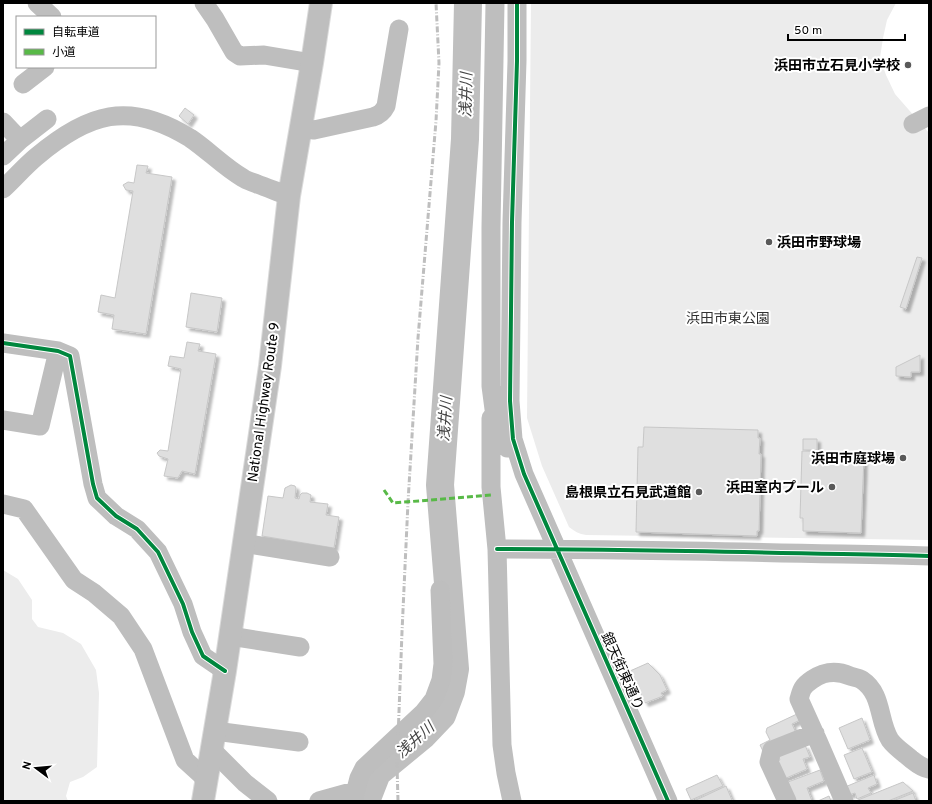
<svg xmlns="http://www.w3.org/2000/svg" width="932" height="804" viewBox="0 0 932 804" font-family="Overpass,'Noto Sans JP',sans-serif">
	<defs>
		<filter id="shadow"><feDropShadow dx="3.5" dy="3.5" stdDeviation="1" flood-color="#0004"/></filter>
	</defs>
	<rect width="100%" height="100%" fill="#fff"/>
	<path fill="#ececec" d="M531 3H896L887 20 883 38 880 58 886 75 895 94 929 133V540L586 535C579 534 574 531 569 527L542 466 527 418Z
		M3 570 18 579 32 600V619L38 627 63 633 81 644 96 670 99 693 97 767 83 777 70 782 66 796 68 801H3Z"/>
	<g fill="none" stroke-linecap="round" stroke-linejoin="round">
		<path stroke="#bfbfbf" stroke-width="28" d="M366 801 377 773 422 736 442 715 451 691 455 669 440 485 465 139 468 3"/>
	</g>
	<path fill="#dfdfdf" stroke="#c7c7c7" filter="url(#shadow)" d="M185 108 194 115 188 124 179 116Z
		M137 165 148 166 146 173 172 177 146 334 112 329 114 315 98 312 101 295 115 298 133 191 126 190 123 185 128 182 134 183Z
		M917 257 922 258 906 309 900 307Z
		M191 293 222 298 217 332 186 327Z
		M187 342 200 344 198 351 216 354 195 474 182 471 178 478 164 476 168 459 159 456 157 453 160 450 168 451 181 369 168 366 170 356 184 358Z
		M920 355V372H911V377L896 376V367Z
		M644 427 758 430V438H760L759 454H761L759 531H757V536L636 532 638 447H643Z
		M803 439H817V450H803Z
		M802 451 849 452V455L864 456 861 533 803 531V518H800Z
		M291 485 295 486 296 488 295 498 299 499 300 495 302 493H307L311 495 310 502 328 504 326 515 339 517 334 548 262 536 268 496 283 498 285 488Z
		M648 663 660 675 667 690 661 693 663 696 645 703 630 671Z
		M797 714 800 720 792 724 797 735 763 751 760 745 770 740 766 732 767 728Z
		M862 718 870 740 848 749 839 728Z
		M805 745 810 757 803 759 807 769 784 779 777 761 780 760 778 756Z
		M862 748 872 772 854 779 844 755Z
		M820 770 824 781 807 788 812 801H795L788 782Z
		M717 775 723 786 691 800 686 789Z
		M874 775 877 784 868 788 871 793 857 799 855 793 849 795 845 787Z
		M903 782 913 791 888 801H858V800Z
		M726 786 732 800 730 801H694Z
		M913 793 916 801H893Z
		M829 796 831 801H818Z"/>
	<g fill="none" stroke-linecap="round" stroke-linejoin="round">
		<defs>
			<path id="highway" d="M203 801 225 671 270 366 289 196 312 63 321 3"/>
		</defs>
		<use href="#highway" stroke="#dbdbdb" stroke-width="24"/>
		<path stroke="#bebebe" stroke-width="19" d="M37 3 52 17
			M204 3 215 19 234 52 240 56 264 55 312 63
			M495 3 491 227V386L494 409 507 448
			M517 3V61L512 222 510 401 513 439 524 474 668 801
			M23 84 45 67
			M3 122 20 140 47 119
			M913 124 929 116
			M300 128 314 130 373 117C380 115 383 112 386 106L399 29
			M3 156 20 140
			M3 189C14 179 24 167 36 157 88 113 129 100 190 138 208 150 224 167 243 178 247 181 253 182 257 184 268 188 278 192 289 196
			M3 343 58 351 70 356 93 484 97 498 116 516 137 529 158 552 183 604 192 632 203 656 225 671
			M491 418V487L497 549 502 745 506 773 512 801
			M3 420 40 426 58 351
			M3 504 24 509 74 580 94 593 121 616 143 649 185 760 207 780
			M243 543 330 557
			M497 549C641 549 785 553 929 556
			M230 636 300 647
			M215 731 299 742
			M212 750 245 783 268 801
			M319 801 355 791
			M353 801 359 778 364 768 423 713 434 699 441 680 443 664 440 590
			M787 801 769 762 772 750 815 733
			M844 801 818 741 799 699C800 696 801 691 803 688 807 682 817 676 823 674 833 671 841 672 850 676 854 677 859 678 862 680 883 694 878 721 890 740 895 747 904 753 911 759 916 763 922 768 929 769"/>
		<use href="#highway" stroke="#bebebe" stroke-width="22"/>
		<path stroke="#bebebe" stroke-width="3" stroke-dasharray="6 2 1 2" stroke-linecap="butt" d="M398 801 397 765 402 632 408 502 418 338 436 121 439 63 436 3"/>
		<path stroke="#58b947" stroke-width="3" stroke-dasharray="6 3" stroke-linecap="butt" d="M384 490 393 503 492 495"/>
		<defs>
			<path id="cycleway" d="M517 3V61L512 222 510 401 513 439 524 474 668 801
				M3 343 58 351 70 356 93 484 97 498 116 516 137 529 158 552 183 604 192 632 203 656 225 671
				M497 549C641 549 785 553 929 556"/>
		</defs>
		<use href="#cycleway" stroke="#fff" stroke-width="6"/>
		<use href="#cycleway" stroke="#00873e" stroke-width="4"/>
	</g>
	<g fill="#595959" stroke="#fff" stroke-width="1.5">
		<circle cx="908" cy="65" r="4"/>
		<circle cx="769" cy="242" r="4"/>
		<circle cx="903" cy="458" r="4"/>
		<circle cx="832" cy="487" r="4"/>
		<circle cx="699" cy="492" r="4"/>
	</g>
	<g text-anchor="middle" stroke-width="4" stroke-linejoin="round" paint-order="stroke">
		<g font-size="14" font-weight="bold" fill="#000" stroke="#fff" text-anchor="end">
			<text x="900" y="70">浜田市立石見小学校</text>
			<text x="777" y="247" text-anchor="start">浜田市野球場</text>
			<text x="895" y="463">浜田市庭球場</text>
			<text x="824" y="492">浜田室内プール</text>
			<text x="691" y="497">島根県立石見武道館</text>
		</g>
		<g font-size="14" fill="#333" stroke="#fff">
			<text x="728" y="323">浜田市東公園</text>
		</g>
		<g font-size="14" fill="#000" stroke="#fff">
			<text transform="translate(263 402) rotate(-82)" y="5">National Highway Route 9</text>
			<text transform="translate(623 671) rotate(66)" y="5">銀天街東通り</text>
		</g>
		<g font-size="15" font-style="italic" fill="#444" stroke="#fff">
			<text transform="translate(466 95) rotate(-89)" y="5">浅井川</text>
			<text transform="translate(445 419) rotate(-86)" y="5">浅井川</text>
			<text transform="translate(415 740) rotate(-42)" y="5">浅井川</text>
		</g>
	</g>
	<rect width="932" height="804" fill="none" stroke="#000000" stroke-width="8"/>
	<rect x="16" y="16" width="140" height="52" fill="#ffffff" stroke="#999999"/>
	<rect x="24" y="29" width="20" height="6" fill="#00873e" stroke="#999999"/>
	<text x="52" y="36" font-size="12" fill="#000000">自転車道</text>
	<rect x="24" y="49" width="20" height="6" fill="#58b947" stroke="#999999"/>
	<text x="52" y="56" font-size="12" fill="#000000">小道</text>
	<g transform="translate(36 768) rotate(286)" stroke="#ffffff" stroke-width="3" paint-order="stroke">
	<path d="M0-3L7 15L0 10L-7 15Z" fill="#000000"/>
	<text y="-6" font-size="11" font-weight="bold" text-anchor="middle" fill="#000000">N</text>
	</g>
	<path d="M788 34v6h117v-6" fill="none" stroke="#000000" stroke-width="2"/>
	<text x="794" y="34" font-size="12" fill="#000000" stroke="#ffffff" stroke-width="3" paint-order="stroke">50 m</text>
</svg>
